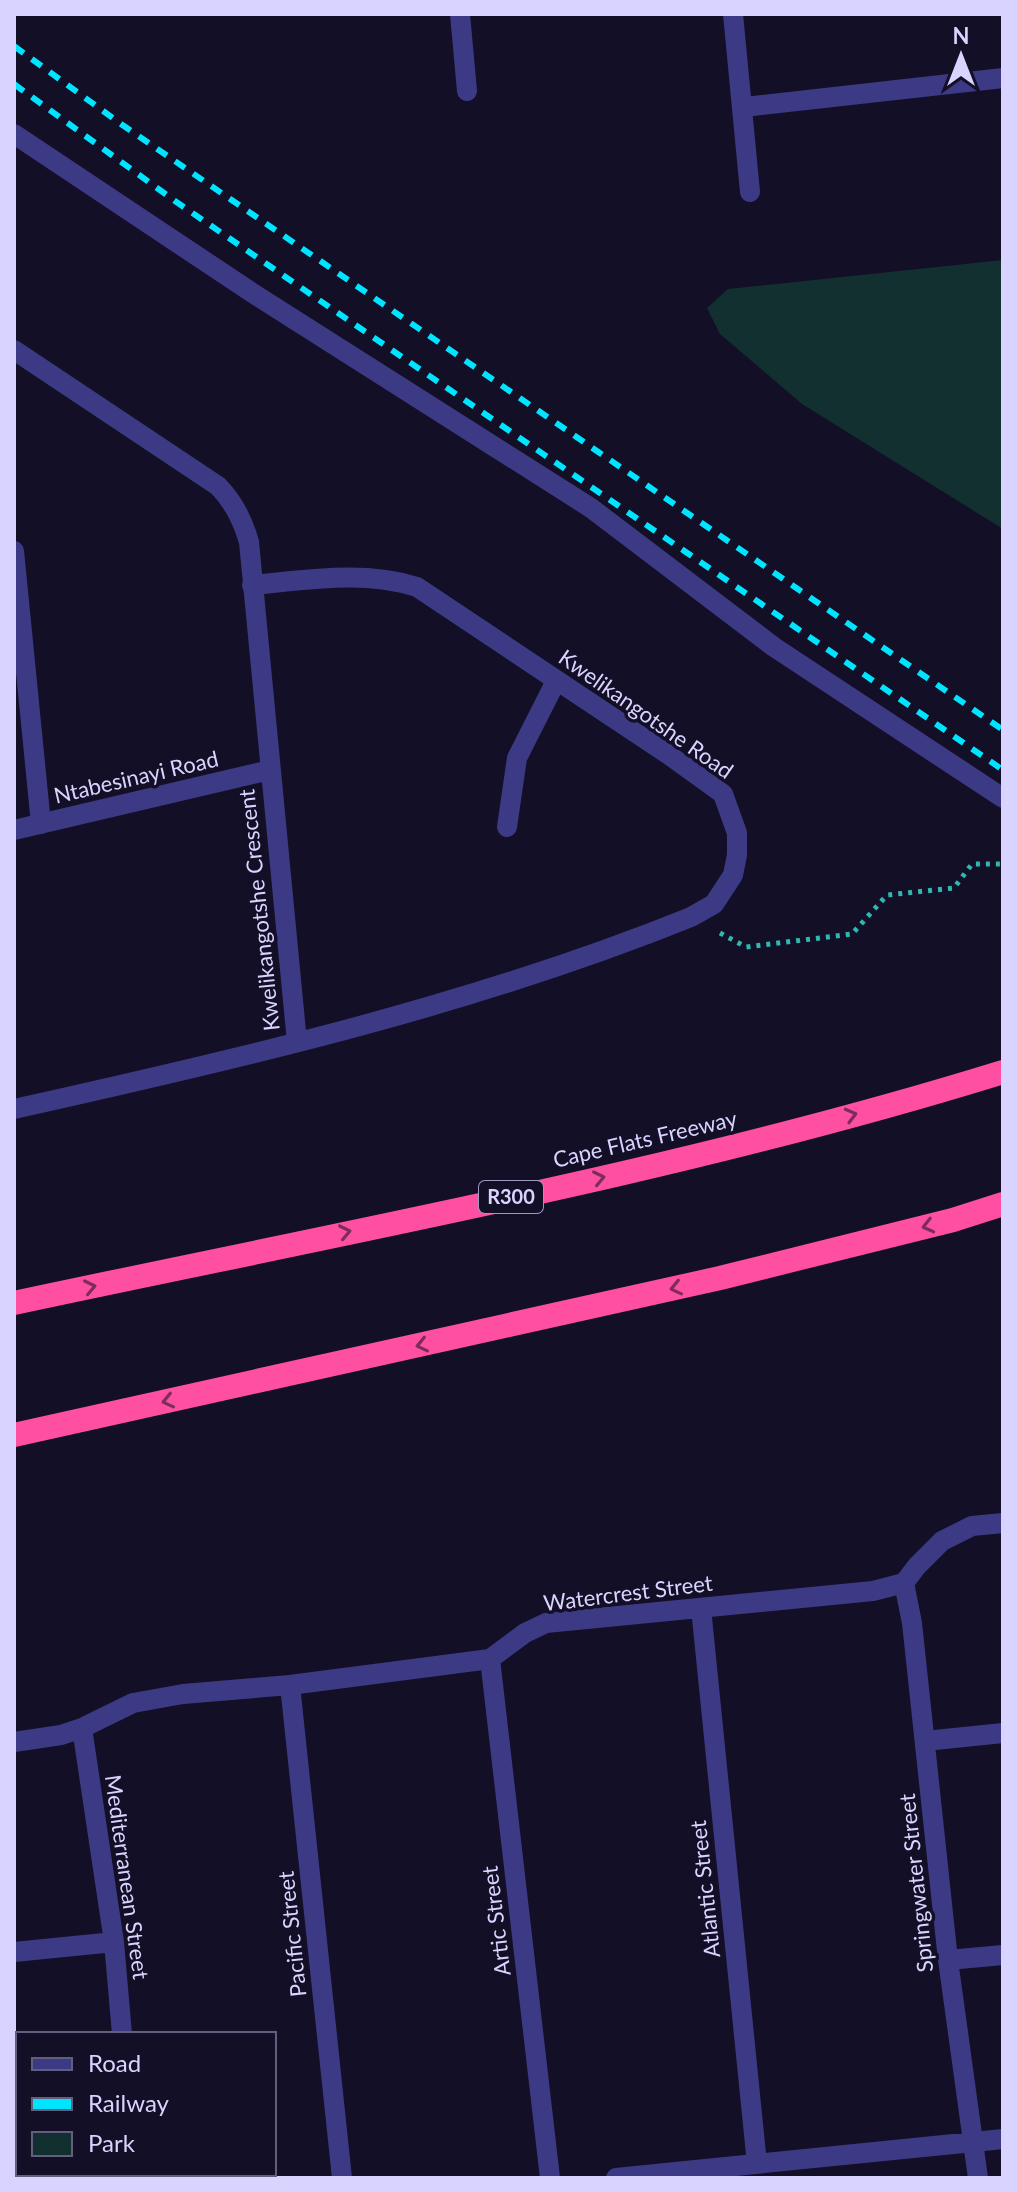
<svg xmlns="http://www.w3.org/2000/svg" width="1017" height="2192" viewBox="0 0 1017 2192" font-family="Lato,sans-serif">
	<rect width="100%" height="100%" fill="#130f26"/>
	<path fill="#12302f" d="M1003 260V529L802 404 720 334 707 308 728 289Z"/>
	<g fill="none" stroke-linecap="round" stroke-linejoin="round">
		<path stroke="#2fb8b0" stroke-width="5" stroke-dasharray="4 6" stroke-linecap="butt" d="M720 933 746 947 852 934 887 895 954 888 972 864H1003"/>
		<path stroke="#3d3a85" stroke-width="20" d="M460 14 467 91
			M733 14 750 192
			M744 107 1003 78
			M14 134 251 292 591 508 774 647 1003 798
			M14 350 218 486C234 502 243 521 249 542L297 1042
			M14 551 41 824
			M507 827 517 758 556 681
			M14 830 270 770
			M14 1109C243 1058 473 1005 691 917L714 904 733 875 737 855V833L723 794 669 755 417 587C364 570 307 580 252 585
			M904 1583 912 1623 948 1960 978 2178
			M701 1608 757 2164
			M490 1659 550 2178
			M290 1685 342 2178
			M82 1728 114 1942 122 2034
			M925 1741 1003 1733
			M14 1742 61 1735 82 1728 133 1703 183 1694 290 1685 490 1659 525 1633 546 1623 873 1591 904 1583 917 1566 942 1541 972 1526 1003 1523
			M14 1952 114 1942
			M948 1960 1003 1955
			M135 2174V2178
			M616 2178 1003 2139"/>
		<path stroke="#ff4fa3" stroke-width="24" d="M14 1303C345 1232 680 1172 1003 1072
			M14 1435 720 1278 953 1220 1003 1204"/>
		<path stroke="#00e5ff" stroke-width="6" stroke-dasharray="12 10" stroke-linecap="butt" d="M14 46 121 124 1003 730
			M14 84 175 201 1003 770"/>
	</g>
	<defs><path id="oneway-chevron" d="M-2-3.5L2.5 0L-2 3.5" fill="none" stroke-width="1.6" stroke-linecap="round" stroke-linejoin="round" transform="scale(2)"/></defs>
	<g stroke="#7d2c5e">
		<use href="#oneway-chevron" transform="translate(851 1115) rotate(-15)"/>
		<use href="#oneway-chevron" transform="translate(599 1178) rotate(-12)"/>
		<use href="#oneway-chevron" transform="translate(928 1226) rotate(166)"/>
		<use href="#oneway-chevron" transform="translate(345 1232) rotate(-12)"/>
		<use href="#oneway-chevron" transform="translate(90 1287) rotate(-12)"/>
		<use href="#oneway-chevron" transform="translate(676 1288) rotate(167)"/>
		<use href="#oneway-chevron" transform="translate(422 1345) rotate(167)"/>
		<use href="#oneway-chevron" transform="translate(168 1401) rotate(167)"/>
	</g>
	<g text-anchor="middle" stroke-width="7" stroke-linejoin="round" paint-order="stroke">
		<rect fill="#130f26" stroke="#9e99be" stroke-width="2" x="479" y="1181" width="64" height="32" rx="6"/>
		<g font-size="20" font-weight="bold" fill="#d9d4ff">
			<text x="511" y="1204">R300</text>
		</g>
		<g font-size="22" fill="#d9d4ff" stroke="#130f26">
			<text transform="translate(646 714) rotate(35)" y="8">Kwelikangotshe Road</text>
			<text transform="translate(136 777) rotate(-13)" y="8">Ntabesinayi Road</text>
			<text transform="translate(259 910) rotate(-96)" y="8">Kwelikangotshe Crescent</text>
			<text transform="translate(645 1139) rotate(-13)" y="8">Cape Flats Freeway</text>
			<text transform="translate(628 1593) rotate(-7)" y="8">Watercrest Street</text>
			<text transform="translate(127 1877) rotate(82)" y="8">Mediterranean Street</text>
			<text transform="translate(916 1883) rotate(-96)" y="8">Springwater Street</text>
			<text transform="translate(705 1889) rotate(-96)" y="8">Atlantic Street</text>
			<text transform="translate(496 1921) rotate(-97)" y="8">Artic Street</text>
			<text transform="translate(292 1934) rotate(-96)" y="8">Pacific Street</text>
		</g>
	</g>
	<rect width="1017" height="2192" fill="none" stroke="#d9d4ff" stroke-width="32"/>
	<rect x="16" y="2032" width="260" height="144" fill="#130f26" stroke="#625e7d" stroke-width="2"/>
	<rect x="32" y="2058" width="40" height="12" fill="#3d3a85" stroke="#625e7d" stroke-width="2"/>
	<text x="88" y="2072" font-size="24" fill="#d9d4ff">Road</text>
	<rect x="32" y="2098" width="40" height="12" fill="#00e5ff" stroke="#625e7d" stroke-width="2"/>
	<text x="88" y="2112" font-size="24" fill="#d9d4ff">Railway</text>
	<rect x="32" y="2132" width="40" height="24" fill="#12302f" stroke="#625e7d" stroke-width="2"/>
	<text x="88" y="2152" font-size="24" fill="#d9d4ff">Park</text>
	<g transform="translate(961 56)" stroke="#130f26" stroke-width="6" paint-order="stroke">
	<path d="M0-6L14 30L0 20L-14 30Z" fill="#d9d4ff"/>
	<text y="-12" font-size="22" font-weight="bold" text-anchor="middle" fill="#d9d4ff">N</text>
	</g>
</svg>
